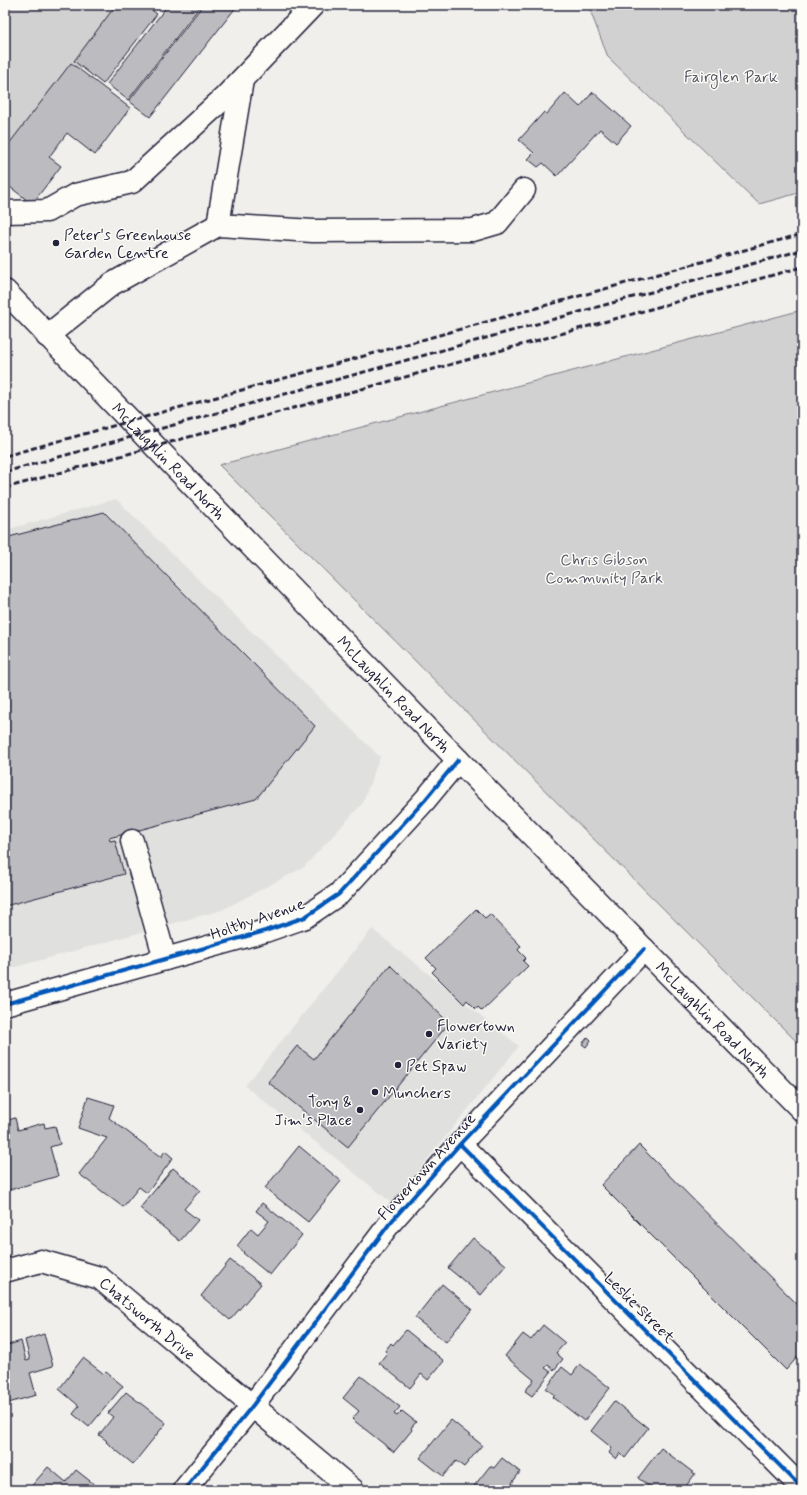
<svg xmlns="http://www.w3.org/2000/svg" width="807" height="1495" viewBox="0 0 807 1495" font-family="Mynerve,sans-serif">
	<rect width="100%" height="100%" fill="#f0efec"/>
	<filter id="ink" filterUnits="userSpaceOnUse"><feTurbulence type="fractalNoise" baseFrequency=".025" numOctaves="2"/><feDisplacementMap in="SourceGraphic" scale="8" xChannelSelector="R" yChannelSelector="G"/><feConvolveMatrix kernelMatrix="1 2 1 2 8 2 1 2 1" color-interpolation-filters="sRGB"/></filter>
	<g filter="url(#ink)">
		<path fill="#e0e0df" d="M116 499 380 757 362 804 304 867 222 910 5 970V530Z
			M372 929 519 1046 392 1203 245 1086Z"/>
		<path fill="#d2d1d1" stroke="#7a7a86" d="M5 5H138L5 151Z
			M588 5H802V192L759 204 608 57Z
			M802 310V1047L219 465Z"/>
		<path fill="#bcbcc0" stroke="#22223b" d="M116 5H145L157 14 103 84 74 61Z
			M168 5H201L128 100 107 84Z
			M203 5 237 6 150 117 129 101Z
			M71 63 130 108 95 155 67 133 49 157 61 166 32 204 5 183V149Z
			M593 92 631 126 616 143 600 129 557 176 543 163 538 167 528 159 534 153 519 140 544 112 547 114 565 93 580 107Z
			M104 512 315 726 256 799 109 838 110 841 115 840 124 874 5 906V538Z
			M476 909 485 918 490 914 521 946 518 950 526 958 523 961 528 966 482 1011 478 1007 476 1009 467 1000 464 1004 432 972 436 968 426 958Z
			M390 965 449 1023 348 1147 268 1082 297 1046 314 1059Z
			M588 1037 591 1040 586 1047 582 1044Z
			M88 1097 114 1105 109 1118 161 1157 165 1151 173 1158 147 1193 139 1187 123 1207 79 1174 107 1138 78 1128Z
			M15 1118 18 1130 44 1123 45 1128 55 1126 60 1144 50 1147 58 1176 6 1191 5 1121Z
			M639 1145 802 1309V1352L786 1370 601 1185Z
			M299 1146 341 1181 308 1222 265 1188Z
			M173 1168 200 1190 184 1209 198 1220 180 1241 140 1208Z
			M262 1203 302 1235 270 1275 243 1253 244 1252 237 1246 251 1228 258 1234 269 1221 256 1211Z
			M473 1238 506 1265 481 1295 448 1268Z
			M230 1260 261 1284 230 1320 201 1296Z
			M442 1284 472 1309 446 1342 415 1318Z
			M543 1325 565 1343 556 1353 563 1359 554 1370 548 1365 545 1368 551 1372 532 1396 525 1391 534 1380 505 1356 523 1334 531 1340Z
			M406 1330 444 1361 428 1380 421 1374 410 1388 379 1363 387 1353 385 1351 391 1343 393 1345Z
			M44 1334 53 1366 30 1373 36 1395 5 1404V1346L21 1341 26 1361 30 1360 25 1340Z
			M83 1358 104 1374 106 1372 123 1386 89 1427 73 1414 79 1406 59 1389Z
			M580 1364 610 1388 584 1421 553 1397 555 1395 546 1389 562 1367 572 1375Z
			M361 1376 400 1407 394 1414 397 1416 402 1411 416 1422 411 1428 412 1430 394 1452 352 1419 359 1411 343 1398Z
			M126 1392 166 1423 133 1464 106 1442 107 1441 99 1435 113 1417 108 1413Z
			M614 1401 648 1428 625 1458 620 1453 616 1459 609 1453 612 1448 591 1431Z
			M451 1420 482 1445 464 1467 456 1461 443 1476 420 1458Z
			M661 1448 695 1474 683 1490H654L638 1478Z
			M502 1458 520 1472 512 1483 520 1490H471L490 1466 494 1468Z
			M48 1467 66 1482 76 1470 99 1488 97 1490H28Z"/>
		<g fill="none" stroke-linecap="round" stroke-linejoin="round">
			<defs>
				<g id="minor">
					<path d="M5 212 47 211 75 195 132 182 225 97 313 5"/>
					<path d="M218 225 242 80"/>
					<path d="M47 336 112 284 218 225 313 231 473 230 497 223 524 190"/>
					<path d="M132 841 165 959"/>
					<path d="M5 1004 265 931 305 917 339 894 425 800 458 760"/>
					<path d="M460 1144 802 1488"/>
					<path id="s1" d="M5 1271 41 1261 100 1278 353 1490"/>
					<path d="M184 1490 253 1405 390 1223 460 1144 644 949"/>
				</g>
				<g id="major">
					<path id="s2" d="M5 291 458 760 802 1110"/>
				</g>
			</defs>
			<use href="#minor" stroke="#22223b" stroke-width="25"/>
			<use href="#major" stroke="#22223b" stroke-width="25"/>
			<use href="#minor" stroke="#fdfcf7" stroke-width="22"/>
			<use href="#major" stroke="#fdfcf7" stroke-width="22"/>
			<path stroke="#22223b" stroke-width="3" stroke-dasharray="6 3" stroke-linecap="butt" d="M5 456 802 234
				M5 472 802 250
				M5 488 802 267"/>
			<defs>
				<path id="cycleway" d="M5 1004 265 931 305 917 339 894 425 800 458 760
					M460 1144 802 1488
					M184 1490 253 1405 390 1223 460 1144 644 949"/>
			</defs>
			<use href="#cycleway" stroke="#fdfcf7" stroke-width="6"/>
			<use href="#cycleway" stroke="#0057b8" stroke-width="4"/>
		</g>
	</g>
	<g fill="#22223b" stroke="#fdfcf7" stroke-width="1.5">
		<circle cx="56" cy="243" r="4"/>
		<circle cx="429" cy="1034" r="4"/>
		<circle cx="398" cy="1065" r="4"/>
		<circle cx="375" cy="1092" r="4"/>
		<circle cx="360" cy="1110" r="4"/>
	</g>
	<g text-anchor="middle" stroke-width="3" stroke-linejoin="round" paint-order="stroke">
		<g font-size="16" fill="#575768" stroke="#fdfcf7">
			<text x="731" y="82">Fairglen Park</text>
			<text x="604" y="565">Chris Gibson<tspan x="604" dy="18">Community Park</tspan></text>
		</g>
		<g font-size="16" fill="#22223b" stroke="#fdfcf7" text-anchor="start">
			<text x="64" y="240">Peter's Greenhouse<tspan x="64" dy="18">Garden Centre</tspan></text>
			<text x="437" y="1031">Flowertown<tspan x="437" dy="18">Variety</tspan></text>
			<text x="406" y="1071">Pet Spaw</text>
			<text x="383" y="1098">Munchers</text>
			<text x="352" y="1107" text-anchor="end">Tony &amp;<tspan x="352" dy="18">Jim's Place</tspan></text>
		</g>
		<g font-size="16" fill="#22223b" stroke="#fdfcf7">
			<text dy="6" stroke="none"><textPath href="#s2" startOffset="236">McLaughlin Road North</textPath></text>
			<text dy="6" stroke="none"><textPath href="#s2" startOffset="560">McLaughlin Road North</textPath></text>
			<text transform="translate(257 918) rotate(-19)" y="6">Holtby Avenue</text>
			<text dy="6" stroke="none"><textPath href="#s2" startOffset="1016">McLaughlin Road North</textPath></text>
			<text transform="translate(426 1166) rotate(-48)" y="6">Flowertown Avenue</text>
			<text transform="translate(640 1307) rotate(45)" y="6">Leslie Street</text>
			<text dy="6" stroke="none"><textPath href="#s1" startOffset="161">Chatsworth Drive</textPath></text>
		</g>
	</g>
	<rect width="807" height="1495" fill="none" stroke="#fdfcf7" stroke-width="20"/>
	<rect x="10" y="10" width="787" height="1475" fill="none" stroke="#22223b" stroke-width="1.5" filter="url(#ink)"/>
</svg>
